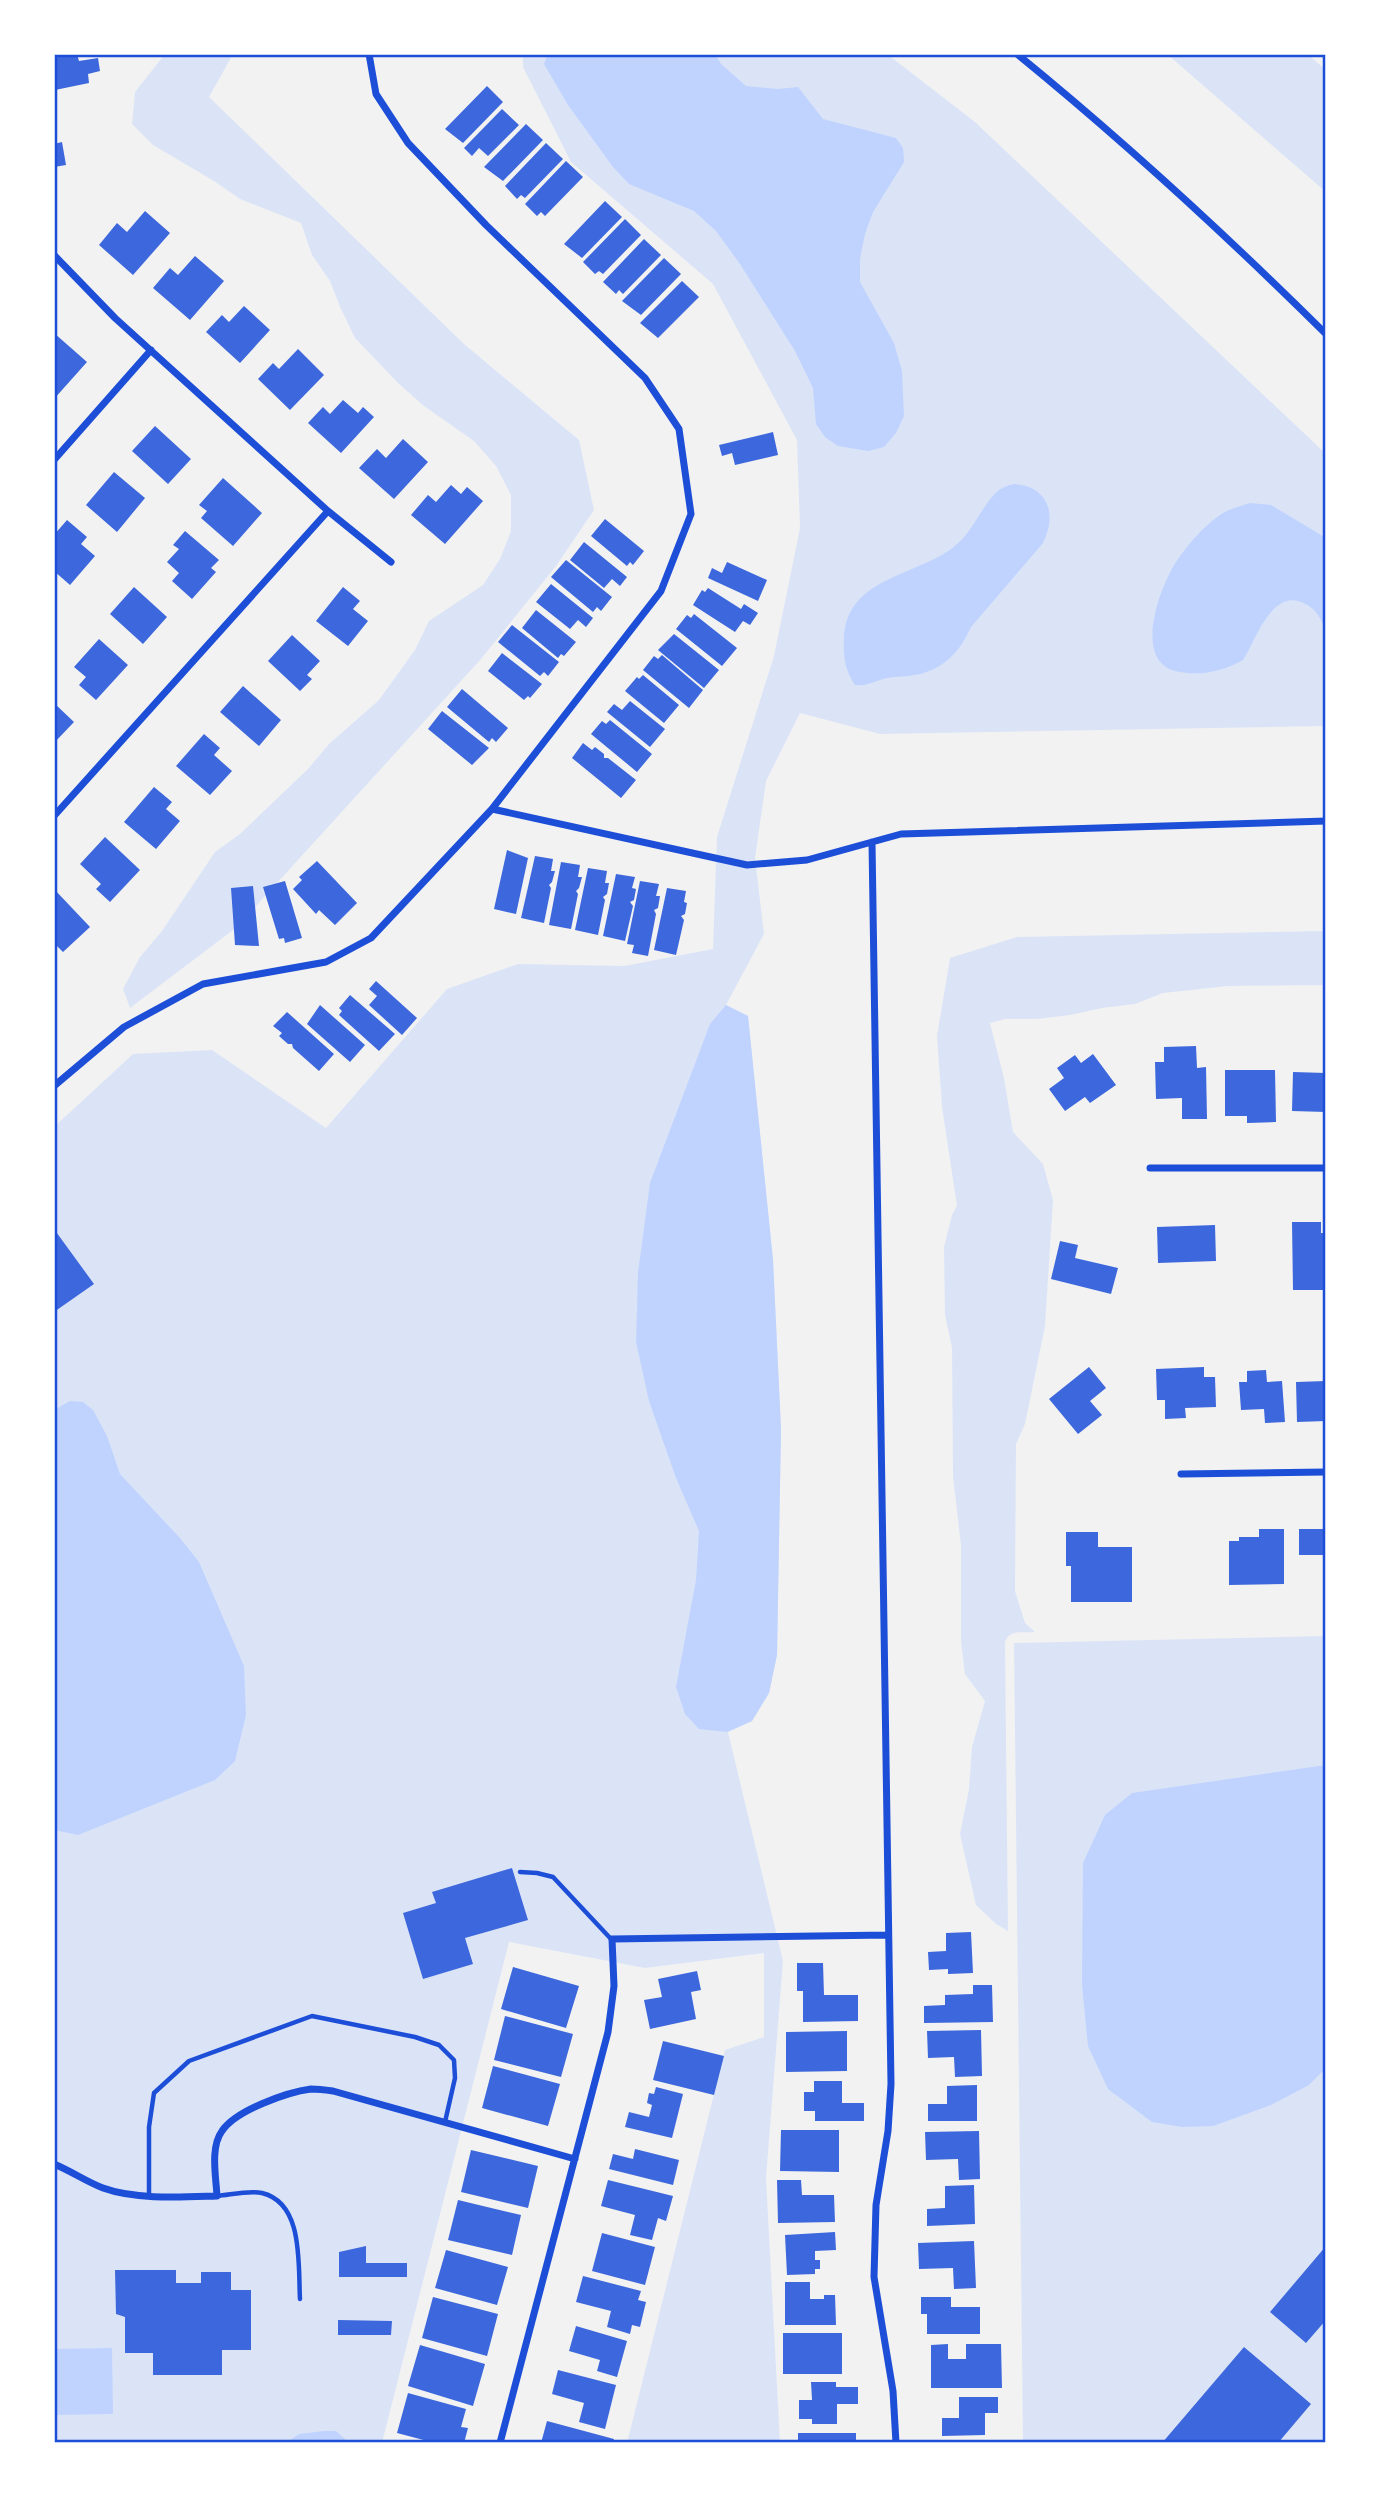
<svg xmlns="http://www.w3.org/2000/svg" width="1380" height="2497" viewBox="0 0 1380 2497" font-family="Signika,sans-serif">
	<rect width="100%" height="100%" fill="#f2f2f2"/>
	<path fill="#dbe4f7" d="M165 54H233L209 97 464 344 579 440 594 510 556 566 481 659 237 927 130 1008 123 989 140 957 162 931 215 852 240 834 308 769 329 744 379 700 415 650 429 621 483 585 500 559 511 531V495L496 466 474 441 424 406 399 384 355 338 341 309 330 281 312 255 301 223 240 199 214 181 153 145 132 124 135 92Z
		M523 54H887L975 122 1326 454V726L880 734 800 713 766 781 755 858 764 934 726 1005 748 1016 773 1260 781 1429 777 1655 769 1693 752 1721 728 1732 783 1961 766 2178 780 2443H627L725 2050 764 2037V1953L645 1968 509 1942 382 2443H54V1312L93 1284 54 1229V1127L133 1054 212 1050 326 1128 447 989 518 964 624 966 713 949 717 837 774 656 800 528 797 440 713 284 571 162 523 67Z
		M1167 54H1307L1326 70V192Z
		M1326 931V985L1228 986 1163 993 1135 1004 1102 1008 1070 1015 1038 1019H1005L990 1023 1004 1078 1013 1132 1043 1164 1053 1200 1045 1326 1025 1424 1016 1444 1015 1591 1025 1623 1035 1632C1023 1633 1008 1629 1005 1643L1008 1931 996 1924 976 1905 960 1834 969 1789 972 1747 985 1701 965 1674 961 1642V1545L953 1477 952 1348 945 1315 944 1247 952 1215 957 1206 942 1107 937 1036 950 958 1017 937Z
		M1326 1636V2443H1023L1014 1643Z"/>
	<path fill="#bfd3fe" d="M548 54H715L721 64 746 86 778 89 798 87 823 119 896 138 903 148 904 162 873 212 865 234 860 259V282L894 343 902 371 904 416 896 433 884 447 868 451 838 446 825 437 816 424 813 388 795 351 740 264 716 231 694 211 629 184 613 167 568 105 544 64Z
		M1014 484C1049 486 1057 515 1043 543L971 627C960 652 943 670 915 675 906 677 896 676 887 678 875 681 868 686 855 685 845 670 843 657 844 639 846 576 918 577 956 545 974 530 983 503 999 490 1003 487 1009 485 1014 484Z
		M1250 503 1271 505 1326 538V630C1319 616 1316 608 1301 602 1271 590 1255 642 1243 660 1223 671 1203 676 1180 672 1133 665 1157 595 1173 567 1184 549 1202 527 1220 515 1228 509 1241 506 1250 503Z
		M726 1005 748 1016 773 1260 781 1429 777 1655 769 1693 752 1721 727 1732 699 1729 685 1714 676 1687 696 1580 699 1531 676 1478 649 1401 636 1342 638 1273 650 1183 710 1024Z
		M70 1401 83 1402 93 1410 107 1436 120 1474 180 1538 199 1562 244 1666 246 1715 235 1761 215 1780 78 1835 54 1830V1410Z
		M1326 1765V2068L1309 2085 1271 2105 1213 2126 1182 2127 1152 2122 1108 2089 1088 2046 1082 1985 1083 1863 1105 1815 1132 1793Z
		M112 2348 113 2414 54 2415V2349Z
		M324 2431H336L349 2443H286L299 2434Z"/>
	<path fill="#3d67dc" d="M77 54 79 61 98 58 100 71 88 74 89 83 55 90 54 55Z
		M487 86 503 102 463 143 445 129Z
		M502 109 519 125 488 156 479 148 472 156 464 148Z
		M526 124 543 140 503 181 484 167Z
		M62 142 66 165 54 167V144Z
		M546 143 563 159 525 198 521 195 517 199 505 186Z
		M566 161 583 177 545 216 541 212 537 216 525 204Z
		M605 201 622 217 582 258 564 244Z
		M145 211 170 233 133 275 99 245 117 223 127 232Z
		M625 219 641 235 603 274 599 271 595 274 583 262Z
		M644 239 661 255 623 294 619 290 616 294 603 282Z
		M195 256 224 281 190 320 153 288 170 268 178 275Z
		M664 258 681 274 641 315 622 301Z
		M682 281 699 297 658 338 640 323Z
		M244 306 270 330 240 363 206 332 222 315 229 322Z
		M54 333 87 362 54 399Z
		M298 349 324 375 290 410 258 379 273 363 279 369Z
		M343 400 358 413 363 407 374 417 341 453 308 423 323 407 330 414Z
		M155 426 191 459 168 484 132 451Z
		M773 432 778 455 735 465 732 453 722 456 719 445Z
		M403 439 428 462 394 499 359 468 377 449 386 458Z
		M114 472 145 498 117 532 86 505Z
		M223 478 262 513 233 546 201 518 207 511 199 505Z
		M451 485 461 494 467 487 483 501 445 544 411 515 428 495 436 502Z
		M605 519 644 551 633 565 630 562 627 566 591 536Z
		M67 520 87 537 81 544 95 556 70 585 54 571V535Z
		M185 531 219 560 211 568 216 572 192 599 172 581 179 573 167 562 179 549 173 545Z
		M584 542 627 577 620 586 612 579 604 588 570 560Z
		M566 560 612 597 601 611 597 607 593 612 551 577Z
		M727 562 767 580 758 601 708 578 712 568 722 573Z
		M551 584 593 618 586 627 578 620 570 629 536 602Z
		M134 587 167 617 143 644 110 614Z
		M343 587 360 601 353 609 368 621 348 646 316 621Z
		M708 588 741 609 744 604 758 613 750 625 743 621 735 632 693 605 702 590 705 592Z
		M536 610 576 642 564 656 561 654 558 658 522 628Z
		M694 614 737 648 722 666 676 629 687 615 691 618Z
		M512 625 559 662 548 676 544 672 540 676 498 642Z
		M674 634 719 670 704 688 658 650Z
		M292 635 320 661 307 675 312 679 300 691 268 661Z
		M99 639 128 665 96 700 79 685 86 677 74 667Z
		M502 653 542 684 530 698 528 696 524 700 488 671Z
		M662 655 703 690 689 708 643 670 654 656 658 659Z
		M643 675 679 705 664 723 625 691 637 677 639 679Z
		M243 686 281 720 259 746 220 712Z
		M462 689 508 728 496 742 492 738 489 742 447 707Z
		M630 701 665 729 650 747 607 712 614 704 622 710Z
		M54 703 74 722 54 743Z
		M442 711 489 748 472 765 428 729Z
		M610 720 652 754 637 772 591 734 602 721 606 724Z
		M204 734 220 748 214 755 232 771 210 795 176 766Z
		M583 743 592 750 595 747 604 754V758H608L636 780 621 798 572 758Z
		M154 787 172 802 166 809 180 821 156 849 124 822Z
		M105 837 140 870 110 902 96 889 101 884 80 864Z
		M507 850 528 858 516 914 494 909Z
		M535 856 553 859 551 871H555L552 882 549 885 551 888 544 923 521 918Z
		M317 861 357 903 335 925 319 910 316 914 293 889 302 880 299 877Z
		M561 862 580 865 578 877H582L579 888 576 891 578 894 571 929 549 925Z
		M588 868 607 871 605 883H609L607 894 603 897 605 900 598 935 575 930Z
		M616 874 635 877 632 888 636 889 634 900 630 902 633 906 625 941 603 936Z
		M285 881 302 938 285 943 284 938 279 939 263 887Z
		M640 881 659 884 656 896H660L658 908 654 910 656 914 648 956 632 953 634 945 627 944Z
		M253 886 259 946 235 945 231 888Z
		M667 888 686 891 684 902 687 903 685 914 681 916 684 920 676 955 654 950Z
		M54 889 90 927 63 952 54 943Z
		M376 981 417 1018 402 1035 369 1005 377 996 369 989Z
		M350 995 395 1034 379 1051 339 1015 342 1011 339 1008Z
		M320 1005 365 1045 350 1062 307 1024Z
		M287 1012 334 1054 319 1071 293 1048 292 1044H288L279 1036 282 1033 273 1026Z
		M1196 1046 1197 1068 1206 1067 1207 1119H1182V1098L1156 1099 1155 1062H1164V1047Z
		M1093 1054 1116 1085 1090 1103 1085 1097 1065 1111 1049 1089 1064 1078 1057 1068 1075 1055 1081 1063Z
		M1225 1070H1275L1276 1122 1247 1123V1116H1225Z
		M1293 1072 1326 1073V1112L1292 1111Z
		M1292 1222H1321V1233H1326V1290H1293Z
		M1215 1225 1216 1261 1158 1263 1157 1227Z
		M54 1229 94 1284 54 1312Z
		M1060 1241 1078 1245 1075 1258 1118 1268 1111 1294 1051 1279Z
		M1089 1367 1106 1388 1090 1401 1102 1415 1078 1434 1049 1399Z
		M1204 1367V1377H1215L1216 1407 1185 1408 1186 1418 1165 1419V1400H1157L1156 1369Z
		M1266 1370 1267 1382 1282 1381 1285 1422 1265 1423 1264 1409 1241 1410 1239 1382H1247V1371Z
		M1326 1381V1421L1297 1422 1296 1382Z
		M1259 1529H1284V1584L1229 1585V1541H1239V1537H1259Z
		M1299 1529H1326V1555H1299Z
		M1066 1532H1098V1547H1132V1602H1071V1566H1066Z
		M512 1868 528 1920 465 1938 473 1964 423 1979 403 1913 436 1903 432 1892Z
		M971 1932 973 1973 948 1974V1969L929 1970 928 1952 946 1951V1933Z
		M797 1963H823L824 1995H858V2021L803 2022V1991H797Z
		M513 1967 579 1986 566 2028 501 2009Z
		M697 1971 701 1990 691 1992 696 2019 650 2029 644 2000 662 1997 658 1979Z
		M973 1985H992L993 2022 924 2023V2006L945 2005V1995L973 1994Z
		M505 2016 573 2034 561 2077 494 2060Z
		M981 2030 982 2076 955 2077 954 2057 928 2058 927 2031Z
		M847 2031V2071L786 2072V2032Z
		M663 2041 724 2056 714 2095 653 2080Z
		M493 2066 560 2084 548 2126 482 2108Z
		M814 2081H842V2103H864V2121H815V2111H804V2092H814Z
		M977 2085V2121H928V2104H947V2086Z
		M656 2087 683 2094 672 2138 625 2127 629 2112 649 2117 652 2105 647 2103 649 2093 654 2094Z
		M781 2130H839V2172L780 2171Z
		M979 2131 980 2179 959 2180 958 2159 926 2160 925 2132Z
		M635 2149 679 2160 673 2185 609 2169 613 2154 633 2159Z
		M471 2150 538 2166 528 2208 461 2192Z
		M608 2180 673 2196 666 2221 658 2218 652 2240 630 2235 635 2215 601 2206Z
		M777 2180H801L802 2195H834L835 2222 778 2223Z
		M974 2185 975 2224 927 2226V2209L945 2208V2186Z
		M458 2200 521 2215 512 2255 448 2240Z
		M835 2232 836 2250 815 2251V2260H820V2269H815V2274L787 2275 785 2235Z
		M602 2233 655 2247 645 2285 592 2271Z
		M974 2241 976 2288 954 2289 953 2268 919 2269 918 2243Z
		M366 2246V2263H407V2277H339V2252Z
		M1326 2246V2320L1306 2343 1270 2312Z
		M446 2250 508 2267 497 2305 435 2288Z
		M115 2270H176V2283H201V2272H231V2290H251V2350H222V2375H153V2353H125V2317L116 2314Z
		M583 2276 641 2291 638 2300 646 2302 640 2327 632 2325 630 2334 607 2327 611 2311 576 2302Z
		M785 2282H810V2299H824V2295H835L836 2325H785Z
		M433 2297 498 2314 487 2356 422 2338Z
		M921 2297H951V2307H980V2334H927V2314H921Z
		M338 2320 392 2321 391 2335H338Z
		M576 2326 627 2341 617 2377 597 2371 600 2360 569 2351Z
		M783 2333H842V2374H783Z
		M948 2344V2359H966V2344H1001L1002 2388H931V2345Z
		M420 2345 485 2364 473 2406 408 2386Z
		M1244 2347 1311 2404 1278 2443H1162Z
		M558 2370 616 2385 605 2429 579 2422 584 2403 552 2394Z
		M811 2382H836V2387H858V2404H837V2424H812V2419H799V2400H812Z
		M408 2393 466 2409 461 2427 468 2428 464 2443H435L397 2433Z
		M959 2397H998V2413H985V2435L942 2436V2418H959Z
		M547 2421 614 2439 613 2443H541Z
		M798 2433H856V2443H798Z"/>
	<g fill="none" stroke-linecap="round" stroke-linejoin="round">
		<path stroke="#1d4ed8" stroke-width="4.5" d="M520 1872 537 1873 553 1877 611 1939
			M149 2195V2127L154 2093 189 2061 312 2016 415 2037 439 2045 454 2060 455 2078 445 2122
			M217 2196C230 2195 249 2190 262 2193 304 2203 298 2265 300 2299"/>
		<path stroke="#1d4ed8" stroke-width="7" d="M1017 54C1125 142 1227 236 1326 334
			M54 255 115 318 328 511 391 562
			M54 460 151 350
			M492 809 747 865 807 860 901 834 1326 821
			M54 816 328 511
			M872 842 891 2084 888 2131 876 2205 874 2277 893 2391 896 2443
			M54 1086 124 1027 203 984 326 962 371 938 492 809 661 591 691 514 679 429 645 378 486 225 408 143 376 94 369 54
			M1150 1168H1326
			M1181 1474 1326 1472
			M54 2164C71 2171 87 2182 103 2188 136 2200 183 2197 217 2196 216 2177 210 2147 222 2131 236 2110 288 2092 311 2089 318 2089 326 2090 333 2091L575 2159
			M500 2443 608 2032 614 1986 612 1939 888 1935"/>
	</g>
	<rect width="1380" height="2497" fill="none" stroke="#ffffff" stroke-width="112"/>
	<rect x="56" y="56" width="1268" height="2385" fill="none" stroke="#1d4ed8" stroke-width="2.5"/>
</svg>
